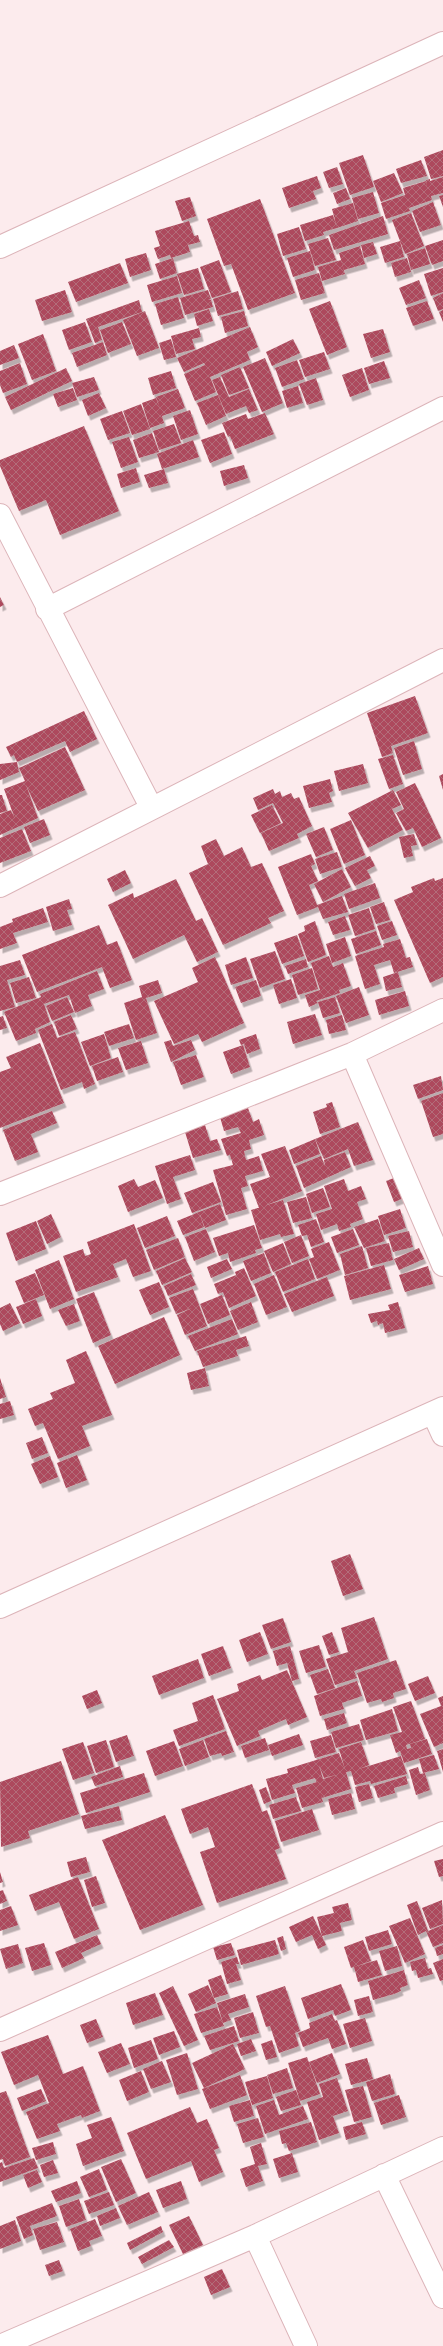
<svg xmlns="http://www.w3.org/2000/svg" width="443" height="2346" viewBox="0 0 443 2346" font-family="'DejaVu Sans',sans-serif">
	<defs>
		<pattern id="building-cross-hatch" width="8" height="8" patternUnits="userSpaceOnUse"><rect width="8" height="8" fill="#ad4a5d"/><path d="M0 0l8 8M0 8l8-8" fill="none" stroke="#b36d7a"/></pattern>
		<filter id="shadow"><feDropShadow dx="2.5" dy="4.5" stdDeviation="0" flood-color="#0004"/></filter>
	</defs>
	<rect width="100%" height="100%" fill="#fcebed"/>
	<path fill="url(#building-cross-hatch)" filter="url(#shadow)" d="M443 150V176L431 179 424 157Z
		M363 155 374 187 350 195 339 163Z
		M421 160 427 176 401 183 396 169Z
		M337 167 343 184 329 188 323 172Z
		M394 173 403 193 381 202 373 181Z
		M317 176 321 188 313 191 316 199 289 208 282 188Z
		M443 177V193L431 196 432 200 409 208 410 211 386 219 381 203 405 195 403 188 426 181 427 186 426 180 430 179V181Z
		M346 188 350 199 337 204 333 193Z
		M373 192 379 213 358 219 352 198Z
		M443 195V207L439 196Z
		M190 197 196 216 182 221 175 201Z
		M260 199 295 293 248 310 231 264 224 266 207 219Z
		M433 202 441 225 420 232 412 211Z
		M353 203 358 221 337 228 332 209Z
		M411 213 424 246 405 254 392 220Z
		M333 215 337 228 323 232 324 235 305 241 300 225Z
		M383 216 388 234 334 250 329 235Z
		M189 221 194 236 198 235 200 242 188 245 190 252 171 258 170 255 158 259 154 248 160 246 155 231Z
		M299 227 306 249 283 256 277 234Z
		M328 238 336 260 315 266 308 244Z
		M443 240V261L432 265 425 246Z
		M400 241 404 257 385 263 380 247Z
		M373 242 377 254 364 258 361 245Z
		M360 246 365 264 344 270 339 253Z
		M425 248 430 264 411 270 407 254Z
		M310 251 315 270 293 277 287 258Z
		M146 253 151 270 130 277 125 259Z
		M173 258 177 273 160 279 155 264Z
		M407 258 411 272 395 277 391 263Z
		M219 260 231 292 212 298 200 267Z
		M341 260 345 274 322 281 318 267Z
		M120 263 128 283 76 302 68 282Z
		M198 268 204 289 184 295 177 274Z
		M443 268V292L431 296 424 274Z
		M319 273 325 293 301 300 295 280Z
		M177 276 182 293 152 302 147 285Z
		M419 280 426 298 406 305 399 288Z
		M65 290 72 312 42 321 35 300Z
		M208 290 211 299 208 300H211L213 307 185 315 180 298Z
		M238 291 243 309 218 316 213 299Z
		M443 293V309L438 311 433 298Z
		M178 297 184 318 161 325 155 304Z
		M139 300 142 312 98 327 102 340 95 343 86 319Z
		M330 301 347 347 327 355 309 309Z
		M427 301 434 319 413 326 406 308Z
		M209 309 213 321 197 326 194 314Z
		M443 310V322L439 312Z
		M145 311 159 348 137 356 123 320Z
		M244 311 248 326 225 333 221 317Z
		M85 322 92 342 69 350 62 330Z
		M122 322 131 344 108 353 100 330Z
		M250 327 258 347 247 352 250 360 210 377 216 392 195 401 184 374 205 365 204 363 184 372 177 358Z
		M199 328 201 337 192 339 195 349 176 354 171 336Z
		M383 329 390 352 371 358 363 334Z
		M43 334 56 371 32 380 18 344Z
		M171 339 176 357 164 360 159 343Z
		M293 339 300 353 272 366 266 352Z
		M103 342 107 355 77 367 72 353Z
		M14 345 19 358 0 365V351Z
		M324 352 330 369 305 377 299 360Z
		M265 358 283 403 262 412 243 367Z
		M297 360 304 379 282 387 275 368Z
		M384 361 390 378 369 384 364 368Z
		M20 363 27 384 3 393 0 385V371Z
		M240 367 249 388 229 395 221 375Z
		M66 368 72 381 11 410 5 397Z
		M362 368 369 390 350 397 342 375Z
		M171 371 176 388 153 395 148 378Z
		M94 377 99 390 77 397 72 383Z
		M220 377 229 397 249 389 258 410 249 413 246 406 226 414 212 380Z
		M316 378 323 400 307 405 299 384Z
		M298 386 303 403 287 408 282 391Z
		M73 388 77 400 58 407 53 394Z
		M178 389 185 408 162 416 164 423 150 428 142 403 156 398 160 408 156 397Z
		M99 393 106 408 88 416 82 400Z
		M218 395 226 416 206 425 197 403Z
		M141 404 150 429 132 435 123 411Z
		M190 410 198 434 181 440 173 416Z
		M122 411 130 433 108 440 100 419Z
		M265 413 274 434 235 449 230 436 228 437 222 423 246 414 248 419Z
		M174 424 181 443 159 450 153 431Z
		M84 426 119 511 60 535 46 500 19 511 0 466V460Z
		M224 432 232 454 210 463 201 440Z
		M152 433 159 452 139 458 133 440Z
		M129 437 138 462 121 468 112 442Z
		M193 440 199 457 162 469 157 454Z
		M244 465 248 478 224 486 220 471Z
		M136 468 140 482 121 488 117 474Z
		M164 469 168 483 149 488 144 475Z
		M0 597 4 605 0 607Z
		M415 696 428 733 391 746 393 753 382 757 367 713Z
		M84 711 97 739 70 752 65 741 17 762 14 755 11 757 6 747Z
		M414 741 422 769 403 775 394 748Z
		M65 747 85 790 38 811 26 785 38 818 0 835V814L11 810 15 819 4 789 25 781 19 768Z
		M393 755 403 784 389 789 378 759Z
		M17 762 19 772 0 780V764Z
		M363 764 368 783 339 791 334 771Z
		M443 774V790L439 776Z
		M330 779 333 791 329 793 332 802 309 808 303 786Z
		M415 783 441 838 422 847 413 828 406 831 396 813 404 809 396 792Z
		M273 789 275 794 280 791 282 797 291 793 294 799 299 797 312 826 297 834 299 838 269 851 261 833 283 823 273 803 258 810 253 798Z
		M393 790 401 805 392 809 403 830 368 848 348 813Z
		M0 795H2L7 811 0 813Z
		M272 805 281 823 260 833 251 815Z
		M44 819 50 835 30 843 24 827Z
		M351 820 365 855 344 864 330 829Z
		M324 827 333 850 316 857 306 834Z
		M22 829 31 851 0 863V838Z
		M414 834 417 845 411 846 413 856 404 858 399 837Z
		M216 839 224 856 242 847 251 867 262 863 284 911 268 918 271 923 223 945 189 873 208 864 201 846Z
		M337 852 342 867 320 874 315 859Z
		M311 854 315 864 311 866 318 881 309 885 317 905 342 896 348 912 323 919 318 907 297 915 278 867Z
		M370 856 375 866 367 870 371 878 355 886 345 868Z
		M342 869 351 887 323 902 314 884Z
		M125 870 131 883 113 892 107 879Z
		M434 878 435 881 443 878V977L430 983 394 900 413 892 411 887Z
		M176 879 196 921 202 918 218 952 197 962 184 935 133 959 108 905 133 893 134 898Z
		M375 883 380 898 349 909 344 894Z
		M69 899 72 909 67 910 72 925 53 931 46 907Z
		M384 902 390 920 376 924 370 907Z
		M43 908 48 922 13 933 17 943 0 949V927L13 922 12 919Z
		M369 908 375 929 355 936 348 915Z
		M345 916 350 930 333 935 328 922Z
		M315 921 326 955 308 962 298 934 305 931 304 926Z
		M392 921 397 935 382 940 377 926Z
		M99 925 107 945 117 941 132 980 110 988 102 967 37 992 22 955Z
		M376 931 381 945 356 954 351 939Z
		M297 935 304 956 282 964 274 943Z
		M345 937 351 956 332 963 326 944Z
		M400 939 406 958 410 957 413 967 394 973 390 960 374 965 380 984 365 989 355 956 384 947 383 944Z
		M275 951 285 979 260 988 250 959Z
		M329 956 333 967 343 963 351 986 339 990 340 993 316 1001 318 1003 309 1007 305 995 320 990 311 963Z
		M215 957 244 1023 202 1042 198 1034 174 1044 154 1001 198 982 192 968Z
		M246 957 253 978 231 985 225 965Z
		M306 959 308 967 288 974 285 966Z
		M20 960 25 975 7 980 15 1007 0 1011V966Z
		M312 968 318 989 298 995 292 975Z
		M97 971 104 989 88 995 92 1006 75 1013 69 995 44 1004 50 1022 35 1029 36 1033 16 1041 4 1012 41 997 40 994Z
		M398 972 402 987 386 991 383 977Z
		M29 977 36 998 16 1003 10 983Z
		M291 979 297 998 279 1004 273 985Z
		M158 980 162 993 146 998 157 1033 136 1040 124 1003 142 997 139 986Z
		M256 980 261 996 241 1003 235 987Z
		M359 987 369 1015 346 1023 336 996Z
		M405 991 409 1006 379 1015 375 1000Z
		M67 997 74 1012 52 1021 46 1006Z
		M335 997 340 1013 323 1018 318 1002Z
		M315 1014 322 1035 293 1044 287 1022Z
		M71 1015 77 1029 59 1036 54 1022Z
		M342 1015 346 1030 329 1034 326 1020Z
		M3 1016 7 1028 0 1030V1017Z
		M52 1024 57 1038 75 1032 95 1084 84 1089 82 1082 61 1090 38 1030Z
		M129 1024 134 1038 109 1046 104 1032Z
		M104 1034 111 1058 90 1066 81 1042Z
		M256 1034 260 1049 247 1054 244 1044 241 1045 239 1040Z
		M171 1040 173 1046 191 1040 195 1050 171 1062 164 1042Z
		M141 1041 148 1063 126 1070 118 1048Z
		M40 1043 64 1103 0 1128V1072L11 1068 6 1057Z
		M243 1045 250 1067 231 1074 223 1052Z
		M196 1055 204 1077 181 1085 173 1062Z
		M118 1057 123 1072 97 1081 92 1066Z
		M441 1076 443 1090 418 1099 413 1085Z
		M443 1093V1134L433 1137 421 1101Z
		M332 1102 340 1127 320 1134 313 1112 327 1107 326 1104Z
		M248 1108 253 1122 259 1119 264 1135 249 1140 251 1149 244 1151 246 1160 259 1156 263 1171 245 1176 248 1186 241 1188 247 1209 226 1215 213 1170 233 1165 230 1155 227 1156 221 1139 241 1133 238 1127 224 1131 220 1117Z
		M52 1111 57 1123 31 1134 38 1152 15 1161 3 1130Z
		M358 1122 373 1160 354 1166 348 1149 324 1159 315 1139Z
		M205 1125 210 1141 217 1139 221 1150 193 1158 185 1132Z
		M315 1139 320 1154 294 1164 289 1150Z
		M285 1146 302 1191 259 1208 250 1184 270 1177 261 1154Z
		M345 1152 351 1167 304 1188 296 1166 321 1156 325 1166 324 1160Z
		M190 1155 195 1170 173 1177 181 1199 167 1204 155 1166Z
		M402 1175 410 1196 394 1202 386 1181Z
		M134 1179 138 1187 155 1180 163 1198 128 1212 118 1186Z
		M344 1179 348 1191 361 1186 366 1199 357 1202 363 1219 350 1224 351 1227 339 1231 337 1224 321 1230 316 1214 332 1209 324 1186Z
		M213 1182 221 1202 192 1213 184 1193Z
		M323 1188 330 1207 312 1213 306 1194Z
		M306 1197 312 1218 293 1223 287 1202Z
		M283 1200 294 1234 281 1237 280 1234 260 1240 251 1210Z
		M220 1204 226 1220 205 1228 199 1212Z
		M400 1209 406 1228 384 1235 378 1216Z
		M199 1212 204 1227 183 1235 177 1221Z
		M51 1214 61 1237 47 1244 37 1221Z
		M167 1216 175 1236 145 1248 137 1228Z
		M316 1219 324 1242 311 1247 307 1235 302 1236 298 1225Z
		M378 1219 385 1241 364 1248 354 1227Z
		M36 1221 46 1249 16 1261 6 1233Z
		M134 1224 151 1271 133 1277 126 1259 113 1264 118 1277 76 1292 63 1256 83 1249 85 1256 91 1254 87 1242Z
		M254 1225 262 1248 255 1250 256 1253 230 1262 228 1253 219 1256 213 1238Z
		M206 1229 215 1252 194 1261 185 1237Z
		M353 1229 359 1245 337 1253 331 1237Z
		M409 1231 413 1247 393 1252 388 1236Z
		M301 1235 309 1256 292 1263 284 1242Z
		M178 1238 185 1257 154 1270 146 1250Z
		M329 1242 340 1270 317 1279 309 1259 314 1257 311 1249Z
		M283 1243 291 1264 273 1272 264 1251Z
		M389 1243 393 1260 371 1266 366 1248Z
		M362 1246 368 1268 345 1275 340 1254Z
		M419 1248 424 1259 399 1270 394 1259Z
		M264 1253 271 1273 251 1281 243 1261Z
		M185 1258 192 1272 162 1285 156 1271Z
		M227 1259 232 1269 211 1278 207 1267Z
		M308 1259 315 1279 283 1292 275 1272Z
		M59 1260 74 1299 50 1309 35 1270Z
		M384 1265 391 1289 350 1300 344 1276Z
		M428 1266 433 1284 405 1292 399 1275Z
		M244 1268 256 1296 229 1308 223 1292 218 1294 214 1284 236 1275 235 1272Z
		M35 1273 44 1295 24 1303 15 1281Z
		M191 1274 196 1285 168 1296 164 1286Z
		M274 1275 287 1307 266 1315 254 1284Z
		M327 1277 334 1296 292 1312 284 1294Z
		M159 1282 169 1307 150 1315 139 1290Z
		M193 1289 207 1326 185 1335 177 1315 192 1308 176 1314 169 1298Z
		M94 1292 111 1335 93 1343 76 1299Z
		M222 1295 230 1315 208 1324 200 1304Z
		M36 1299 42 1316 23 1324 16 1307Z
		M251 1302 258 1322 238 1330 230 1311Z
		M398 1302 405 1328 385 1333 383 1323 378 1325 377 1321 371 1323 368 1314 390 1310 388 1305Z
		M10 1303 20 1323 3 1331 0 1324V1308Z
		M74 1304 80 1321 66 1326 58 1310Z
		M164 1317 180 1355 115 1384 98 1346Z
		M232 1319 238 1334 195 1351 188 1336Z
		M246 1336 249 1346 236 1350 238 1356 203 1367 197 1351Z
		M86 1351 112 1415 82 1426 90 1446 58 1459 43 1423 35 1426 28 1409 53 1399 50 1393 75 1383 66 1360Z
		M205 1368 209 1386 191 1390 187 1373Z
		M0 1378 6 1397 0 1399Z
		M10 1401 14 1415 0 1419V1404Z
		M42 1437 48 1453 32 1459 26 1443Z
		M77 1455 87 1480 66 1488 57 1463Z
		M50 1456 58 1477 40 1484 31 1464Z
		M350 1554 363 1589 343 1596 331 1561Z
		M374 1617 388 1659 354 1671 357 1678 335 1685 326 1659 348 1652 341 1628Z
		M283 1618 291 1642 271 1649 262 1625Z
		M260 1632 268 1654 247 1662 239 1640Z
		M332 1632 339 1652 329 1655 322 1636Z
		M319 1645 326 1667 306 1673 299 1651Z
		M223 1646 231 1668 209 1676 201 1654Z
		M290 1646 299 1679 292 1681 287 1663 277 1666 273 1651Z
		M198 1659 204 1678 159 1695 152 1676Z
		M396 1660 406 1689 393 1693 394 1698 382 1702 381 1699 367 1703 357 1673Z
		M328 1669 335 1688 317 1694 310 1675Z
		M287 1670 307 1717 288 1725 286 1719 258 1731 260 1736 237 1746 217 1699 239 1691 237 1684 260 1675 262 1680Z
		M428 1676 435 1693 415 1701 408 1684Z
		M357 1681 362 1696 342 1703 344 1709 320 1716 314 1696Z
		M97 1690 102 1703 87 1709 82 1696Z
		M213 1695 225 1729 179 1746 173 1730 198 1721 192 1703Z
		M443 1696V1743L434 1747 420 1714 441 1706 438 1698Z
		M411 1701 425 1739 406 1745 405 1741 407 1749 411 1748 410 1744 427 1739 432 1754 404 1763 400 1751 396 1753 390 1735 402 1732 393 1707Z
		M392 1709 398 1731 366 1740 360 1720Z
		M344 1713 347 1723 327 1730 324 1719Z
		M359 1724 364 1740 336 1748 331 1732Z
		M226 1731 234 1752 222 1756 221 1753 210 1756 204 1739Z
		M299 1734 303 1745 272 1756 268 1745Z
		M127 1735 134 1756 116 1762 109 1741Z
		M331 1735 336 1752 315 1758 310 1741Z
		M265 1738 269 1750 245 1758 241 1746Z
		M106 1740 114 1767 96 1773 87 1746Z
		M203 1740 209 1757 185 1766 179 1749Z
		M174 1741 183 1766 155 1776 146 1751Z
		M83 1742 94 1773 73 1780 62 1749Z
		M361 1742 369 1765 359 1769 401 1756 407 1774 371 1784 370 1781 355 1785 351 1771 324 1778 319 1765 323 1779 346 1772 351 1789 322 1798 315 1778 292 1785 295 1793 272 1800 266 1779 288 1773 287 1769 339 1753 345 1769 339 1749Z
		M443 1749V1772L437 1751Z
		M434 1755 439 1769 423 1773 419 1759Z
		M61 1761 79 1814 28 1831 30 1838 1 1847 0 1782Z
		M120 1766 123 1777 95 1786 91 1777Z
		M418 1767 420 1774 425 1773 430 1790 416 1795 409 1770Z
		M144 1773 150 1792 86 1813 80 1793Z
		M406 1776 408 1784 394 1788 395 1793 378 1798 374 1786Z
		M317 1782 323 1802 302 1808 296 1788Z
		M252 1784 262 1812 267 1810 280 1848 275 1850 286 1879 217 1903 200 1852 215 1847 208 1827 190 1834 181 1809Z
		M369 1784 373 1798 359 1802 355 1787Z
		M266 1787 271 1801 264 1804 259 1790Z
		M351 1793 355 1809 332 1815 328 1799Z
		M296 1797 301 1811 273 1819 269 1805Z
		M119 1806 122 1820 85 1829 81 1816Z
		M312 1809 319 1830 281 1842 275 1821Z
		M165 1815 203 1905 140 1930 102 1840Z
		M86 1857 90 1872 71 1877 67 1862Z
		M443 1859V1876L439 1877 434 1861Z
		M0 1872 3 1882 0 1883Z
		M96 1876 105 1903 92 1907 84 1880Z
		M78 1877 99 1929 74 1939 59 1902 35 1911 29 1895Z
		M3 1890 7 1901 0 1904V1891Z
		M442 1900 443 1924 430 1929 422 1908Z
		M417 1901 428 1931 443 1925V1943L433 1947 426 1931 418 1935 407 1905Z
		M348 1903 352 1920 340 1923 342 1931 322 1936 317 1917 334 1913 332 1907Z
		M11 1906 18 1925 0 1931V1910Z
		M313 1916 326 1945 318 1949 312 1935 296 1942 289 1927Z
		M410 1918 425 1954 405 1963 389 1926Z
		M388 1930 392 1944 369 1951 365 1937Z
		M97 1935 101 1944 81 1953 84 1958 62 1968 55 1952Z
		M283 1936 286 1949 281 1951 277 1938Z
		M275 1940 279 1954 241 1965 237 1950Z
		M363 1940 371 1961 351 1968 344 1947Z
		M44 1943 51 1965 32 1971 25 1948Z
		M231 1943 235 1955 217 1960 213 1947Z
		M18 1944 23 1963 6 1969 0 1949Z
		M443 1945V1954L437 1956 435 1948Z
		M397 1946 402 1966 385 1971 379 1951Z
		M237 1957 239 1964H236L241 1980 227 1984 221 1962Z
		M425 1958 428 1969 431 1968 433 1974 418 1978 416 1970 412 1971 410 1962Z
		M443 1959V1980L440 1981 433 1963Z
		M377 1960 382 1975 358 1982 354 1967Z
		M404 1970 408 1985 400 1988 401 1991 394 1994 373 2000 368 1981Z
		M221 1975 228 1994 214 1998 208 1980Z
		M341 1984 351 2010 335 2016 333 2010 308 2019 301 1998Z
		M208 1985 216 2003 196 2012 188 1994Z
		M173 1986 198 2040 184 2046 159 1993Z
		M285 1986 300 2031 295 2033 299 2046 279 2053 270 2026 266 2027 256 1996Z
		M155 1993 163 2015 133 2025 126 2003Z
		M245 1994 249 2007 228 2014 231 2020 223 2023 217 2003Z
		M369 1996 373 2012 358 2016 354 2000Z
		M217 2007 224 2026 201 2033 194 2014Z
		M253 2012 259 2033 240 2038 234 2018Z
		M332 2014 335 2021 337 2020 346 2044 332 2049 328 2038 303 2047 298 2033 310 2028 309 2023Z
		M365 2018 372 2041 350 2048 343 2024Z
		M96 2019 103 2037 87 2043 80 2025Z
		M234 2026 239 2041 210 2050 204 2036Z
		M174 2031 180 2047 159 2055 153 2038Z
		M48 2035 63 2074 83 2066 100 2111 82 2118 81 2115 57 2124 60 2131 37 2139 26 2112 49 2103 38 2075 14 2085 1 2052Z
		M251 2039 256 2051 241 2056 237 2044Z
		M151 2040 158 2059 134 2068 128 2048Z
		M272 2040 277 2057 266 2060 261 2044Z
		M121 2043 130 2064 107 2073 98 2052Z
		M233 2044 245 2069 204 2088 192 2063Z
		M187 2053 198 2089 177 2095 166 2060Z
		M332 2053 340 2074 317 2083 309 2062Z
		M307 2057 320 2094 300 2101 288 2063Z
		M367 2058 373 2079 351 2085 345 2064Z
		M162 2061 171 2082 151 2089 143 2069Z
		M287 2068 293 2088 273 2094 267 2075Z
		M141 2071 149 2092 127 2101 119 2080Z
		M390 2074 395 2094 372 2101 366 2082Z
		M240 2075 247 2095 210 2109 202 2089Z
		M267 2076 273 2098 252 2105 245 2082Z
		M337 2078 348 2111 333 2116 339 2133 319 2140 307 2102 323 2097 319 2084Z
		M363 2086 372 2117 354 2122 345 2090Z
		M41 2089 46 2101 22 2111 17 2098Z
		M296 2090 301 2105 281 2111 276 2097Z
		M6 2091 30 2157 5 2166 3 2159 0 2160V2093Z
		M399 2095 406 2117 381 2125 374 2103Z
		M250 2100 254 2116 234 2122 229 2106Z
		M274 2100 279 2115 303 2106 308 2119 265 2134 256 2106Z
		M190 2107 197 2123 207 2119 219 2148 214 2150 223 2172 199 2182 191 2161 146 2179 127 2133Z
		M111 2117 124 2151 83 2166 76 2144 92 2138 87 2125Z
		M258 2118 264 2137 243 2143 237 2124Z
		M311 2122 317 2142 289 2151 286 2143 282 2144 279 2131Z
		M362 2122 366 2134 346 2140 343 2127Z
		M53 2142 56 2154 36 2160 32 2148Z
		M261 2143 267 2164 258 2166 263 2181 246 2187 240 2169 255 2164 250 2147Z
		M292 2153 298 2172 279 2178 273 2159Z
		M34 2158 38 2168 0 2182V2163L2 2162 4 2168Z
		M121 2159 136 2193 116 2202 101 2167Z
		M53 2160 58 2173 44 2177 40 2165Z
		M99 2169 107 2190 89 2197 80 2177Z
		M37 2170 42 2182 28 2188 23 2175Z
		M77 2181 81 2193 56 2202 51 2191Z
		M181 2181 187 2199 163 2208 156 2190Z
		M109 2192 114 2205 89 2214 84 2201Z
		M149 2192 158 2212 127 2225 118 2206Z
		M79 2199 86 2220 66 2227 59 2206Z
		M52 2203 57 2216 30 2226 33 2235 24 2239 16 2217Z
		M116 2208 120 2218 100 2226 97 2216Z
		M189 2216 203 2245 183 2254 169 2225Z
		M95 2219 102 2236 89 2241 91 2246 78 2251 70 2229Z
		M15 2220 21 2241 0 2249V2226Z
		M57 2222 64 2242 40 2250 33 2229Z
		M161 2226 163 2232 130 2250 127 2243Z
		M169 2240 174 2247 142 2264 138 2257Z
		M59 2260 63 2271 49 2276 45 2265Z
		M222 2269 230 2287 211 2295 204 2277Z"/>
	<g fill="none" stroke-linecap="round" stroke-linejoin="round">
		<defs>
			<path id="minor" d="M0 247 443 43
				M0 515 151 807
				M47 609 443 408
				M0 886 443 660
				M352 1054 443 1265
				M0 1194 352 1054 443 1010
				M433 1413 443 1435
				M0 1607 443 1408
				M0 2030 443 1833
				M384 2175 443 2297
				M255 2236 306 2346
				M0 2346 255 2236 443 2148"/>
		</defs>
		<use href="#minor" stroke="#dcb4b9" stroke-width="24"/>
		<use href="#minor" stroke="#fff" stroke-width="22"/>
	</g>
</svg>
